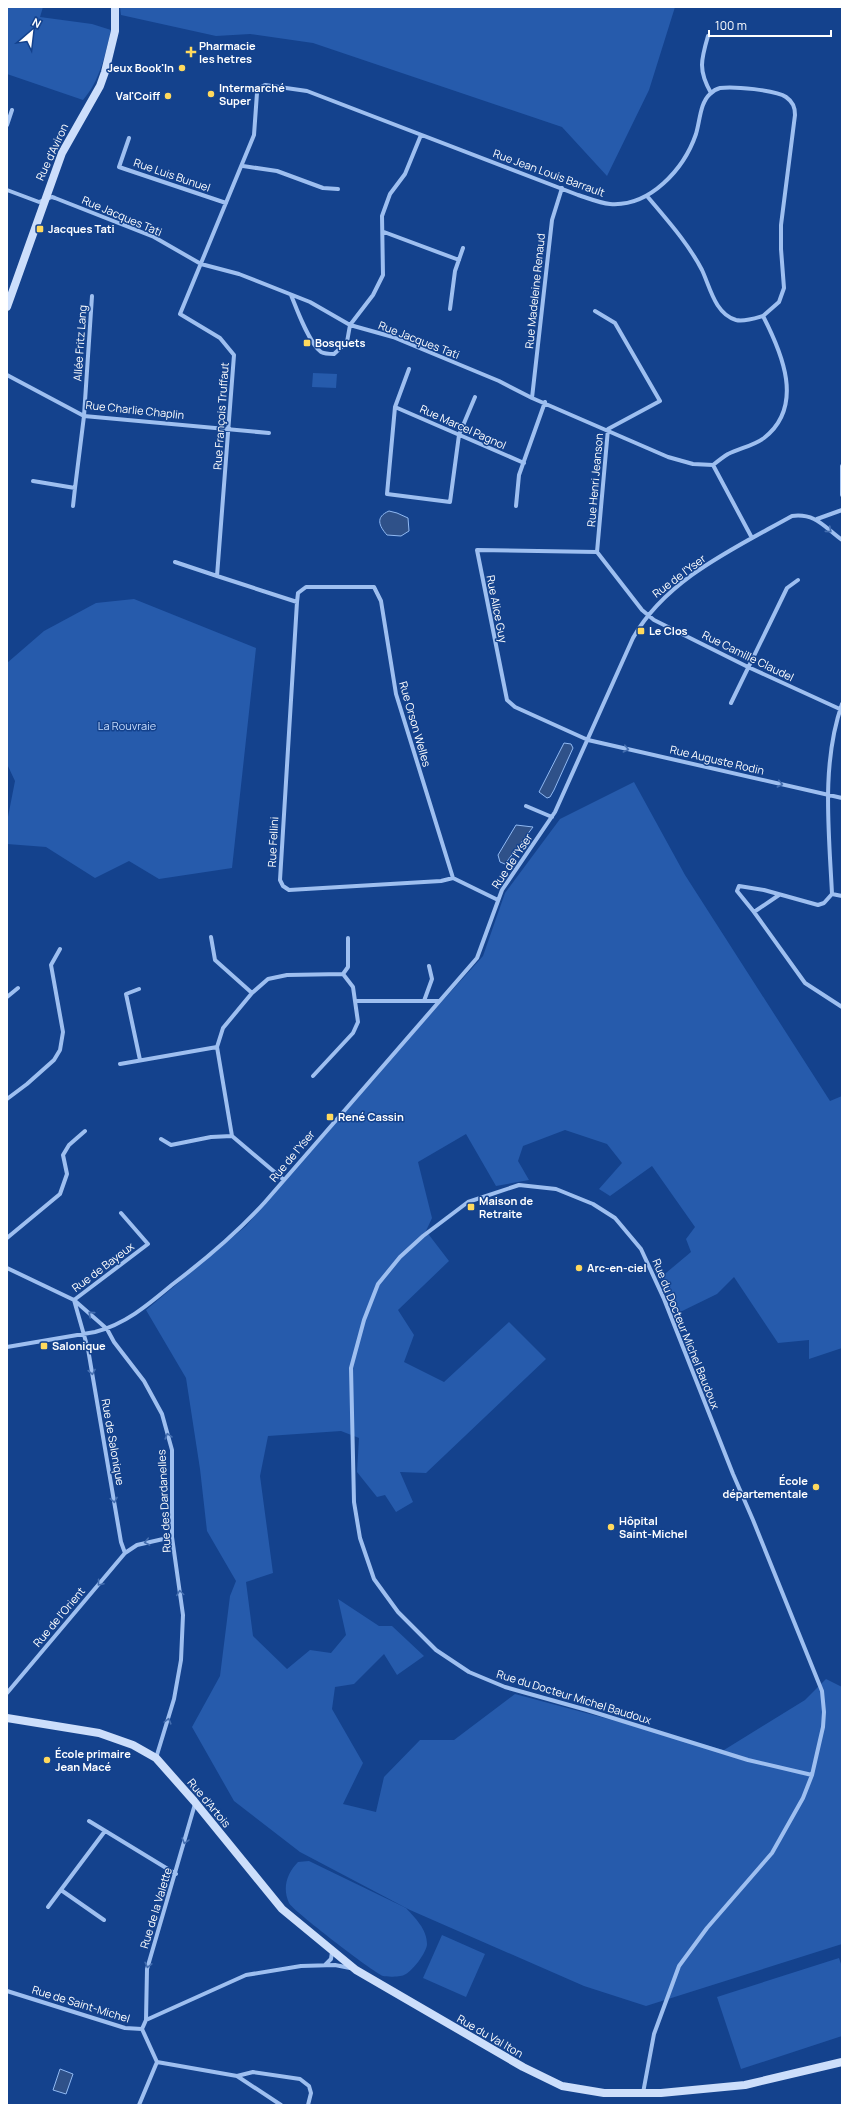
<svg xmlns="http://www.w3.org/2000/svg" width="849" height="2112" viewBox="0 0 849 2112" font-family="Manrope,sans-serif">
	<rect width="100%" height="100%" fill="#14428d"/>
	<path fill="#265bac" d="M7 7H43L40 17 92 24 111 30C105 55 100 81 83 100L7 74Z
		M120 7H675L649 90 607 176 562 127 313 43 250 34 216 36 121 15Z
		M313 373 337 374 336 388 312 387Z
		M134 599 256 648 232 868 159 879 129 861 95 878 46 847 7 844V822L15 781 7 764V663L44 631 96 603Z
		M634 782 685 875 830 1101 842 1096V1348L809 1359V1340L778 1343 734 1277 717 1294 676 1314 660 1278 691 1252 686 1239 695 1227 652 1166 610 1196 599 1189 622 1163 607 1144 565 1130 523 1146 518 1161 529 1180 496 1186 466 1134 418 1162 432 1218 426 1231 449 1261 398 1310 414 1335 404 1362 444 1382 509 1322 546 1359 426 1473 400 1472 413 1502 396 1512 385 1495 377 1497 357 1472 359 1438 341 1431 268 1436 260 1476 273 1573 246 1582 253 1636 287 1669 310 1650 331 1653 346 1635 338 1599 379 1626H392L424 1656 397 1675 384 1654 354 1684 335 1687 332 1709 363 1763 343 1804 376 1812 384 1777 420 1740H454L515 1694 724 1750 805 1700 826 1679 842 1687V1944L646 2006 584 1986 410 1910 300 1852 234 1801 192 1727 220 1676 230 1596 236 1581 207 1531 200 1469 186 1378 146 1310 246 1226 362 1090 483 956 505 893 560 819Z
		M309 1861 406 1908C415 1918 427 1929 427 1944 427 1952 412 1972 404 1975 400 1977 387 1977 383 1976 373 1972 292 1910 289 1903 282 1888 287 1873 298 1862Z
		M442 1935 485 1954 466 1997 423 1978Z
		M839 1958 842 1967V2036L741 2069 717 1997Z"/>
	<path fill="#2f5189" stroke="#90b9f3" d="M389 511 397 513 408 518 409 531 401 536 387 535C379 526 375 517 389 511Z
		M564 743 571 744 573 748 554 790 550 797 547 798 539 792Z
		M516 825 533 827 505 864 500 862 498 855Z
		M60 2069 73 2074 66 2094 53 2090Z"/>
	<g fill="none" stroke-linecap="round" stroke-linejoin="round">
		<path stroke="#9ebff0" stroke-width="4" d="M708 36C701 60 698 70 711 93
			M7 125 12 110
			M129 138 119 167 226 203
			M243 166 277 171 323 188 338 189
			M7 190 39 202 52 197 55 198 154 237 201 264 239 274 310 302 350 325 393 337 499 381 532 398 668 457 693 464 713 465
			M647 196C667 220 688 243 702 270 710 287 715 314 736 320 744 322 756 318 763 316
			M384 232 459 260
			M291 295C297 310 309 343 321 352 325 354 330 354 334 354L347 342 350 325 373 295 383 275 382 216 390 194 405 174 421 135
			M450 309 455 271 463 248
			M595 311 615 323 660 401 608 429 597 552 642 610 654 620 748 667 842 710
			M409 369 395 407 387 494 450 502 459 435 475 397
			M7 375 84 416 269 433
			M532 398 552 220 562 188
			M395 407 524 463
			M713 465 752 538
			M842 466V495
			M33 481 75 488 84 416 92 296
			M73 506 75 488
			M516 506 519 475 545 402
			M817 519 842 510
			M597 552 477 550 507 700 515 707 588 740 842 798
			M175 562 217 576
			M297 602 217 576 234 355 220 338 180 314 254 135 257 93 259 88 265 85 307 91 578 195C588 198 599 203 610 204 650 207 684 169 696 134 700 121 700 103 710 94 713 91 716 89 720 88 733 86 776 90 786 97 793 102 795 107 795 115L781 225V249L784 288 779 302 763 316C782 353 805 406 764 438 753 446 740 448 728 454 723 457 718 461 713 465
			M731 703 787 588 798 580
			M526 806 552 817
			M453 878 396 694 381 601 374 587H306L298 593 297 602 280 880 283 886 289 890 441 881 453 878 498 900
			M832 894 824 903 818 905 764 890 739 886 737 891 754 912 805 983 842 1007
			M832 894C829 831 821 764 842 704
			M832 894 842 896
			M754 912 779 895
			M211 937 215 960 252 993 223 1028 217 1047 232 1136
			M343 974 348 967V938
			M139 989 126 994 140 1060
			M252 993 268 979 287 975 343 974 353 987 355 1001H439
			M7 997 18 988
			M424 1001 432 979 429 966
			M120 1064 217 1047
			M313 1076 353 1033 358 1022 355 1001
			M7 1099 27 1084 54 1060 60 1050 63 1032 51 965 60 949
			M161 1139 171 1145 211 1137 232 1136 284 1180
			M7 1238 60 1194 67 1174 63 1155 69 1145 85 1131
			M7 1268 74 1300 107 1329 114 1342 144 1381 162 1414 172 1450V1537L183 1615 181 1660 174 1699 156 1758
			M74 1300 88 1349 121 1542 125 1553
			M74 1300 148 1244 121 1213
			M7 1347 95 1332C126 1324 149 1304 173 1284 206 1259 237 1233 265 1202L477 958 502 890 555 812 633 638C666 579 735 548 792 516 816 513 824 527 842 540
			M7 1693 125 1553 137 1545 172 1537
			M89 1821 176 1874
			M61 1890 104 1920
			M48 1907 105 1831
			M325 1965 331 1959 332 1952
			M7 1991 125 2028 142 2029
			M146 2020 246 1975 301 1966 335 1965 350 1968
			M142 2029 146 2020 147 1969 195 1804
			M142 2029 157 2062 237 2076 281 2105
			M237 2076 253 2072 300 2079 309 2086 311 2093 308 2105
			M643 2093 654 2034 679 1966 707 1928 772 1853 803 1798 812 1775 823 1727 824 1712 822 1691 753 1520 733 1474 664 1299 641 1249 615 1218 593 1204 556 1189 519 1185 468 1202 423 1236 400 1257 378 1284 364 1320 351 1368 354 1502 360 1538 374 1579 398 1612 436 1650 469 1672 505 1687 587 1710 748 1760 812 1775
			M139 2105 157 2062"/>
		<path stroke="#ccdefb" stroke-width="8" d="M7 307 62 153 100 86 105 72 115 31V7
			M7 1718 99 1733 133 1745 156 1758 194 1801 282 1909 356 1970 523 2067 562 2086 604 2093H661L745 2085 842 2062"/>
	</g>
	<defs><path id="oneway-chevron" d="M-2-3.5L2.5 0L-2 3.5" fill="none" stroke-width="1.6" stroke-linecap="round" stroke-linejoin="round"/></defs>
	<g stroke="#446eb0">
		<use href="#oneway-chevron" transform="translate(829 530) rotate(40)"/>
		<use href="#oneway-chevron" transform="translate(626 749) rotate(13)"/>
		<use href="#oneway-chevron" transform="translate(780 784) rotate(13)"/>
		<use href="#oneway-chevron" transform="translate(91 1314) rotate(-139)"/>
		<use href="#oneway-chevron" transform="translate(92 1372) rotate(80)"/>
		<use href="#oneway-chevron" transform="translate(168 1436) rotate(-106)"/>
		<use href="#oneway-chevron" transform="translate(114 1500) rotate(80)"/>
		<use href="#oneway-chevron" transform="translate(147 1542) rotate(168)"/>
		<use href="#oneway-chevron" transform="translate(100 1583) rotate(130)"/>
		<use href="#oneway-chevron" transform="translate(180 1593) rotate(-98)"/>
		<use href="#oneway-chevron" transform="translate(168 1721) rotate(-75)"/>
		<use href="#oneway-chevron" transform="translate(185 1841) rotate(106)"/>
		<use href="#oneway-chevron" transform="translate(148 1965) rotate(104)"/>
	</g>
	<g fill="#ffd95d" stroke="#14428d" stroke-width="1.5">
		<path d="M189 46h4v4h4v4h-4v4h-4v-4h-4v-4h4z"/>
		<circle cx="182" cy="68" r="4"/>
		<circle cx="211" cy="94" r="4"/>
		<circle cx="168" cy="96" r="4"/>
		<rect x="36" y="225" width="8" height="8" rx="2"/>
		<rect x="303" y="339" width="8" height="8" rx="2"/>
		<rect x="637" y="627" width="8" height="8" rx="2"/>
		<rect x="326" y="1113" width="8" height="8" rx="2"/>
		<rect x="467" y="1203" width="8" height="8" rx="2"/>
		<circle cx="579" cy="1268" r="4"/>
		<rect x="40" y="1342" width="8" height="8" rx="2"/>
		<circle cx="816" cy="1487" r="4"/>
		<circle cx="611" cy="1527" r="4"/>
		<circle cx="47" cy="1760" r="4"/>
	</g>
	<g text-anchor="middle" stroke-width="3" stroke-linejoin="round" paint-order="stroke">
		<g font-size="11" font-weight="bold" fill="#fff" stroke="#14428d" text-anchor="start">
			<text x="199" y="50">Pharmacie<tspan x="199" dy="13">les hetres</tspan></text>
			<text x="174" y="72" text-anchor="end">Jeux Book'In</text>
			<text x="219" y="92">Intermarché<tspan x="219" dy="13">Super</tspan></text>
			<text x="160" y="100" text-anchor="end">Val'Coiff</text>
			<text x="48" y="233">Jacques Tati</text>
			<text x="315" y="347">Bosquets</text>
			<text x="649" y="635">Le Clos</text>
			<text x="338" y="1121">René Cassin</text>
			<text x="479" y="1205">Maison de<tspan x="479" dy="13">Retraite</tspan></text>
			<text x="587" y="1272">Arc-en-ciel</text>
			<text x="52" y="1350">Salonique</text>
			<text x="808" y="1485" text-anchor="end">École<tspan x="808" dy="13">départementale</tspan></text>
			<text x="619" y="1525">Hôpital<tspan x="619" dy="13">Saint-Michel</tspan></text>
			<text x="55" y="1758">École primaire<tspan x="55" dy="13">Jean Macé</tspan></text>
		</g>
		<g font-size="11" fill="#fff" stroke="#14428d">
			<text transform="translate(52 152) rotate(-65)" y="4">Rue d'Aviron</text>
			<text transform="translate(549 173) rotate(20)" y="4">Rue Jean Louis Barrault</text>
			<text transform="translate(172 175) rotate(19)" y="4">Rue Luis Bunuel</text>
			<text transform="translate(122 216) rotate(23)" y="4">Rue Jacques Tati</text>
			<text transform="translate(535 291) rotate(-84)" y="4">Rue Madeleine Renaud</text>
			<text transform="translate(419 340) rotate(21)" y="4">Rue Jacques Tati</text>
			<text transform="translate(80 343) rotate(-86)" y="4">Allée Fritz Lang</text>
			<text transform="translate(135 410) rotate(6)" y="4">Rue Charlie Chaplin</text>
			<text transform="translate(221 416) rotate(-86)" y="4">Rue François Truffaut</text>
			<text transform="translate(463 427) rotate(24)" y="4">Rue Marcel Pagnol</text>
			<text transform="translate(595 480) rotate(-85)" y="4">Rue Henri Jeanson</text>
			<text transform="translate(679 576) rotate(-37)" y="4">Rue de l'Yser</text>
			<text transform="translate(497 609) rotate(79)" y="4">Rue Alice Guy</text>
			<text transform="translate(748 656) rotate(26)" y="4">Rue Camille Claudel</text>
			<text transform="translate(415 724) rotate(74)" y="4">Rue Orson Welles</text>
			<text transform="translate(717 760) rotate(13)" y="4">Rue Auguste Rodin</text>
			<text transform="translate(273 842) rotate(-87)" y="4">Rue Fellini</text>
			<text transform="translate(512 861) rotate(-56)" y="4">Rue de l'Yser</text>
			<text transform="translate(292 1156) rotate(-50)" y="4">Rue de l'Yser</text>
			<text transform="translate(103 1267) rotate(-37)" y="4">Rue de Bayeux</text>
			<text transform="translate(686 1334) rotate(68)" y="4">Rue du Docteur Michel Baudoux</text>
			<text transform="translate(113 1442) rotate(80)" y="4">Rue de Salonique</text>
			<text transform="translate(164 1501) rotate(-93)" y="4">Rue des Dardanelles</text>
			<text transform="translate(59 1617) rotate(-50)" y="4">Rue de l'Orient</text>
			<text transform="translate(574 1697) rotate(17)" y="4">Rue du Docteur Michel Baudoux</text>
			<text transform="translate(209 1803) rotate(50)" y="4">Rue d'Artois</text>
			<text transform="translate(156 1908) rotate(-73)" y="4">Rue de la Valette</text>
			<text transform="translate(81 2004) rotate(17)" y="4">Rue de Saint-Michel</text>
			<text transform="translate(490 2036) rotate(30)" y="4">Rue du Val Iton</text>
		</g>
		<g font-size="11" fill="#c5dbfc" stroke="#14428d">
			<text x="127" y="730">La Rouvraie</text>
		</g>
	</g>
	<rect width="849" height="2112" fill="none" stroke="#ffffff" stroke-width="16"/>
	<g transform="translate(32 32) rotate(28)" stroke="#14428d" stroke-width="3" paint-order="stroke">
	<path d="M0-3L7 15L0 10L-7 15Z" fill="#ffffff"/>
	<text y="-6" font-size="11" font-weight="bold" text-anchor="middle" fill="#ffffff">N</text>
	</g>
	<path d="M709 30v6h122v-6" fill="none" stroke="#ffffff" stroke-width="2"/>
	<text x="715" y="30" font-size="12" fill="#ffffff" stroke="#14428d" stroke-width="3" paint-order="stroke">100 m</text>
</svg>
